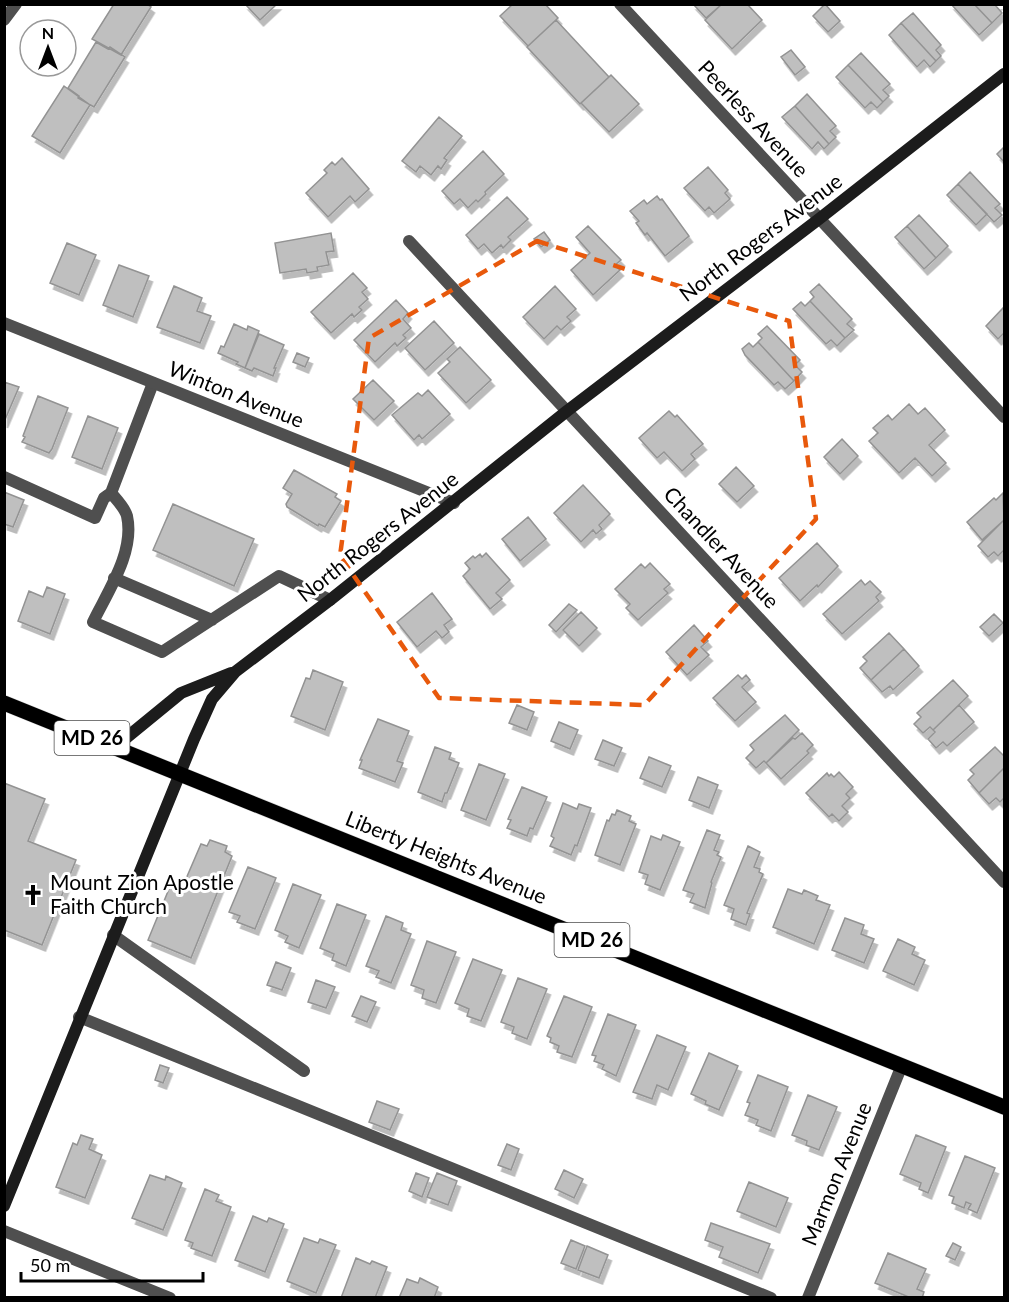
<svg xmlns="http://www.w3.org/2000/svg" width="1009" height="1302" viewBox="0 0 1009 1302" font-family="Lato,sans-serif">
	<defs>
		<filter id="shadow"><feDropShadow dx="3.5" dy="6" stdDeviation="0" flood-color="#0004"/></filter>
	</defs>
	<rect width="100%" height="100%" fill="#fff"/>
	<path fill="#bfbfbf" stroke="#939393" stroke-width="1.5" filter="url(#shadow)" d="M114 4H147L151 7 121 55 92 39Z
		M245 4H277L260 20Z
		M513 4H545L558 18 528 46 500 16Z
		M693 4H722L706 18Z
		M722 4H747L762 20 732 49 705 20Z
		M825 4 840 21 828 32 813 16Z
		M951 4H974L992 23 979 35Z
		M974 4H998L996 6 1002 13 992 23Z
		M913 13 941 45 936 50 941 56 936 61 901 23Z
		M556 20 609 77 580 104 527 47Z
		M901 23 936 61 930 67 924 60 917 67 889 35Z
		M96 42 108 49 110 47 125 57 94 107 78 98 79 96 68 88Z
		M791 50 805 67 795 75 781 57Z
		M861 53 890 84 883 90 889 96 883 102 848 65Z
		M848 65 883 102 877 108 871 102 865 108 836 77Z
		M611 75 639 104 609 132 581 103Z
		M64 86 90 105 60 153 32 136Z
		M807 94 836 126 830 131 836 137 829 144 795 106Z
		M795 106 829 144 824 149 818 142 812 149 782 117Z
		M439 117 462 136 444 158 447 160 441 169 438 166 431 175 420 166 416 172 402 161Z
		M1004 147V162L997 154Z
		M483 151 504 174 485 192 486 194 478 202 476 200 468 208 460 199 454 204 442 191Z
		M342 158 369 189 355 202 350 196 328 217 306 193 327 173 324 170 332 162 335 165Z
		M708 167 728 190 725 193 730 199 714 213 709 207 705 211 684 188Z
		M970 172 1000 204 995 208 1002 215 994 222 958 184Z
		M958 184 987 214 976 225 947 195Z
		M657 196 660 200 662 199 689 236 665 256 647 233 645 235 636 223 639 221 630 211 644 200 647 204Z
		M507 197 528 219 508 237 511 240 503 248 501 245 492 253 484 244 478 249 466 235Z
		M919 215 948 246 936 258 907 226Z
		M588 226 621 260 615 265 620 270 593 295 571 270 590 253 576 237Z
		M907 226 936 258 924 269 895 237Z
		M544 232 550 240 541 247 534 239Z
		M331 233 334 251 326 252 329 265 317 267 318 271 307 273 306 269 280 273 275 243Z
		M67 243 96 255 79 295 50 283Z
		M119 265 149 276 133 317 103 305Z
		M353 273 367 288 362 292 368 299 359 307 362 310 354 317 352 314 331 333 311 312Z
		M819 284 852 319 847 324 854 330 845 338 810 301 814 297 810 292Z
		M174 286 202 298 197 311 211 316 200 343 157 327Z
		M555 286 576 309 567 317 571 321 561 330 557 326 544 339 523 317Z
		M396 300 408 313 403 319 411 328 403 335 406 338 397 346 395 343 375 362 354 340Z
		M810 301 845 338 837 346 831 340 826 344 793 309 801 302 805 306Z
		M1004 307V333L998 339 986 326Z
		M434 321 454 343 425 370 405 348Z
		M234 324 247 330 248 326 259 331 245 368 236 364 238 362 218 353 221 346 224 347Z
		M767 326 800 360 795 365 802 372 794 381 758 342 762 338 758 334Z
		M259 334 284 345 274 368H276L273 376 254 368 252 371 245 368Z
		M758 342 794 381 785 389 778 382 774 385 745 355 742 349 749 343 753 347Z
		M460 347 491 380 466 403 438 373 450 362 447 359Z
		M297 353 309 358 305 367 293 362Z
		M373 380 394 401 374 420 353 399Z
		M4 382 19 387 4 422Z
		M428 390 450 414 422 439 419 435 414 440 392 415 418 393 422 396Z
		M38 396 68 408 52 449 49 453 22 442 25 437 23 436Z
		M909 404 918 414 925 408 945 430 929 445 946 463 932 476 915 458 899 473 869 441 878 433 873 428 888 415 892 420Z
		M669 411 675 417 677 415 703 444 691 454 695 459 682 471 664 452 657 458 639 438Z
		M88 416 118 428 102 469 72 457Z
		M842 439 858 456 840 474 824 457Z
		M736 467 754 486 737 502 719 484Z
		M294 470 337 494 335 497 341 501 325 527 319 524 318 526 287 507 286 504 292 494 283 488Z
		M583 485 610 514 599 525 602 529 596 534 593 530 581 542 554 513Z
		M4 492 24 500 13 527 4 524Z
		M1003 493 1004 520 982 540 967 522 994 498 996 500Z
		M173 504 254 539 234 586 153 550Z
		M528 517 546 539 520 561 502 539Z
		M1004 520V550L998 556 994 552 988 557 978 546Z
		M817 543 838 566 818 587 817 585 800 601 779 578Z
		M486 553 510 580 496 593 502 599 490 609 463 576 470 569 465 563 473 556 475 558 480 554 482 557Z
		M650 563 670 584 664 589 668 593 638 620 626 608 630 604 615 589 641 564 645 568Z
		M861 580 865 585 870 581 881 592 876 597 879 601 842 634 823 614Z
		M47 587 65 594 50 634 18 621 29 591 43 597Z
		M432 593 452 619 444 625 449 632 442 638 436 631 417 647 397 622Z
		M569 604 577 610 556 632 549 625Z
		M581 612 597 628 579 646 563 630Z
		M994 614 1003 623 989 636 980 627Z
		M694 625 708 641 701 647 709 655 687 675 666 652Z
		M889 633 904 649 871 680 860 668 867 661 863 657Z
		M904 649 919 666 893 690 890 686 882 692 871 680Z
		M313 670 343 682 325 730 291 716 306 678 310 679Z
		M738 675 742 679 746 675 750 680 742 687 756 702 735 721 713 698Z
		M953 680 968 696 933 730 930 727 923 733 914 724 921 717 917 713Z
		M517 705 534 712 527 730 509 723Z
		M959 705 974 722 947 746 943 742 936 748 928 739 935 732 933 730Z
		M785 715 799 730 766 763 764 761 756 768 746 758 754 750 750 745Z
		M378 719 409 731 397 761 403 763 395 782 359 768 362 760H360Z
		M559 722 578 730 570 749 551 741Z
		M802 733 813 745 807 751 809 753 781 779 766 763 793 738 795 739Z
		M603 740 622 748 614 766 595 759Z
		M435 747 451 753 449 759 459 763 447 793H445L442 802 418 792Z
		M995 747 1004 756V768L979 793 968 780 974 774 970 770Z
		M649 757 671 766 662 787 640 778Z
		M479 764 505 774 486 820 461 810Z
		M1004 768V798L1000 802 996 798 989 804 979 793Z
		M839 772 853 787 846 794 850 798 842 806 848 812 839 821 832 814 829 817 806 793 827 773 829 776 831 774 834 777Z
		M698 777 718 785 709 808 689 800Z
		M4 783 45 799 28 841 76 860 42 945 4 930Z
		M522 787 547 797 533 829 530 828 527 836 507 828 511 820 508 819Z
		M563 803 577 809 579 804 591 808 577 846 575 845 571 855 550 846 554 838 551 836Z
		M617 810 631 816 629 821 636 824 620 865 595 855 607 820 609 821 612 814 615 815Z
		M707 830 720 835 714 850 719 852 717 855 721 857 711 882 712 883 705 908 690 902 694 894 683 890Z
		M663 835 680 842 660 890 645 884 648 875 639 872 651 836 661 840Z
		M210 840 227 846 225 852 232 856 191 958 148 940 171 884 182 888 201 844 207 846Z
		M748 846 760 852 754 867 760 869 759 872 763 874 747 913 750 914 746 925 731 919 734 909 724 905Z
		M248 867 276 878 255 929 237 922 240 916 229 912Z
		M293 884 321 895 299 948 285 942 288 936 275 930Z
		M788 889 802 894 804 890 818 896 816 900 830 905 814 944 773 927Z
		M337 904 366 915 346 966 332 960 334 954 320 948Z
		M386 916 403 923 401 930 411 934 391 983 376 977 379 971 366 966Z
		M845 918 864 925 861 934 874 939 864 963 832 950Z
		M898 939 915 947 912 954 925 960 914 985 883 971Z
		M427 941 456 952 436 1003 422 998 424 990 411 985Z
		M473 959 502 970 481 1021 467 1016 469 1009 455 1003Z
		M276 962 291 968 282 990 267 985Z
		M518 978 547 989 527 1039 512 1033 514 1027 501 1022Z
		M316 980 335 987 326 1008 308 1002Z
		M361 996 376 1002 367 1022 352 1016Z
		M564 996 592 1007 572 1057 557 1052 559 1046 550 1042 551 1038 547 1036Z
		M608 1014 636 1025 616 1076 602 1069 604 1065 594 1061 596 1056 592 1055Z
		M657 1035 686 1047 668 1090 657 1085 652 1099 633 1092Z
		M709 1053 738 1066 719 1110 705 1104 706 1101 691 1094Z
		M160 1065 169 1068 163 1083 155 1080Z
		M758 1075 788 1087 771 1131 756 1125 758 1120 745 1115 750 1103 747 1102Z
		M808 1095 837 1107 819 1150 806 1145 807 1141 792 1135Z
		M377 1101 399 1109 390 1130 369 1122Z
		M81 1135 93 1139 89 1149 102 1155 85 1198 56 1187 73 1143 77 1145Z
		M916 1135 946 1147 928 1193 919 1189 921 1183 900 1174Z
		M507 1144 519 1149 511 1170 498 1165Z
		M965 1156 995 1168 977 1213 968 1209 971 1204 966 1202 964 1208 952 1203 954 1197 949 1195Z
		M564 1170 583 1179 574 1198 555 1189Z
		M416 1173 429 1178 422 1197 409 1191Z
		M437 1173 457 1181 448 1205 427 1197Z
		M150 1175 165 1180 166 1176 182 1183 163 1230 132 1218Z
		M749 1182 788 1198 776 1227 737 1211Z
		M205 1189 219 1195 216 1201 231 1207 212 1256 191 1248 193 1243 185 1240Z
		M253 1216 267 1222 269 1218 284 1224 265 1272 235 1260Z
		M711 1223 770 1244 758 1273 719 1257 723 1247 705 1240Z
		M304 1238 318 1243 320 1239 336 1245 316 1293 287 1281Z
		M571 1240 585 1246 576 1269 561 1263Z
		M953 1243 961 1247 955 1260 946 1256Z
		M587 1246 608 1255 599 1278 578 1270Z
		M888 1253 926 1269 917 1289 924 1292 922 1298H911L875 1283Z
		M356 1258 370 1264 372 1261 387 1267 375 1298H341Z
		M420 1278 438 1287 434 1298H399L407 1279 418 1283Z"/>
	<g fill="none" stroke-linecap="round" stroke-linejoin="round">
		<defs>
			<path id="primary" d="M4 703 1004 1107"/>
		</defs>
		<use href="#primary" stroke="#dbdbdb" stroke-width="16"/>
		<path stroke="#4f4f4f" stroke-width="12" d="M4 20 16 4
			M153 383 111 493C116 499 125 508 127 516 135 552 108 591 93 622L162 652 279 576 330 600
			M4 477 95 518 104 498 111 493
			M114 578 212 620
			M113 935 304 1071
			M79 1017 771 1298"/>
		<path stroke="#4f4f4f" stroke-width="12" d="M620 4 1004 417
			M409 241 1004 882
			M4 323 454 503
			M4 1231 170 1298
			M808 1298 902 1065"/>
		<path stroke="#1c1c1c" stroke-width="12" d="M115 747 181 693 231 673
			M4 1206 194 739 212 699 235 672 330 600 567 411 819 219 1004 74"/>
		<use href="#primary" stroke="#000" stroke-width="15"/>
	</g>
	<path fill="none" stroke="#e8590c" stroke-width="4.5" stroke-dasharray="12 8" stroke-linejoin="round" d="M537 241 789 321 816 519 644 705 439 698 340 556 369 338Z"/>
	<defs>
		<symbol id="church-bare" viewBox="-9 -9 18 18"><path d="M-1.2-6h2.4v3.5h3.3v2.4h-3.3V6h-2.4V-.1h-3.3v-2.4h3.3Z" fill="#000" stroke="#fff" stroke-width="2.5" paint-order="stroke"/></symbol>
	</defs>
	<g fill-rule="evenodd">
		<use href="#church-bare" x="18" y="880" width="30" height="30"/>
	</g>
	<g text-anchor="middle" stroke-width="6" stroke-linejoin="round" paint-order="stroke">
		<g fill="#fff" stroke="#4c4c4c" stroke-width="1.5">
			<rect x="54.5" y="721" width="75" height="34" rx="4.5"/>
			<rect x="554.5" y="923" width="75" height="34" rx="4.5"/>
		</g>
		<g font-size="20" font-weight="bold" fill="#000">
			<text x="92" y="745">MD 26</text>
			<text x="592" y="947">MD 26</text>
		</g>
		<g font-size="21" fill="#000" stroke="#fff">
			<text transform="translate(753 119) rotate(47)" y="7">Peerless Avenue</text>
			<text transform="translate(761 238) rotate(-37)" y="7">North Rogers Avenue</text>
			<text transform="translate(236 395) rotate(22)" y="7">Winton Avenue</text>
			<text transform="translate(378 537) rotate(-38)" y="7">North Rogers Avenue</text>
			<text transform="translate(721 548) rotate(47)" y="7">Chandler Avenue</text>
			<text transform="translate(446 858) rotate(22)" y="7">Liberty Heights Avenue</text>
			<text transform="translate(837 1174) rotate(-68)" y="7">Marmon Avenue</text>
		</g>
		<g font-size="21" fill="#000" stroke="#fff" text-anchor="start">
			<text x="50" y="890">Mount Zion Apostle<tspan x="50" dy="24">Faith Church</tspan></text>
		</g>
	</g>
	<rect width="1009" height="1302" fill="none" stroke="#000000" stroke-width="12"/>
	<g transform="translate(48 48)"><circle r="28" fill="#ffffff" stroke="#999999" stroke-width="1.5"/>
	<path d="M0-4.5L10 22L0 15L-10 22Z" fill="#000000"/>
	<text y="-9" font-size="16" font-weight="bold" text-anchor="middle" fill="#000000">N</text>
	</g>
	<path d="M21 1272v9h182v-9" fill="none" stroke="#000000" stroke-width="3"/>
	<text x="30" y="1272" font-size="18" fill="#000000" stroke="#ffffff" stroke-width="4.5" paint-order="stroke">50 m</text>
</svg>
